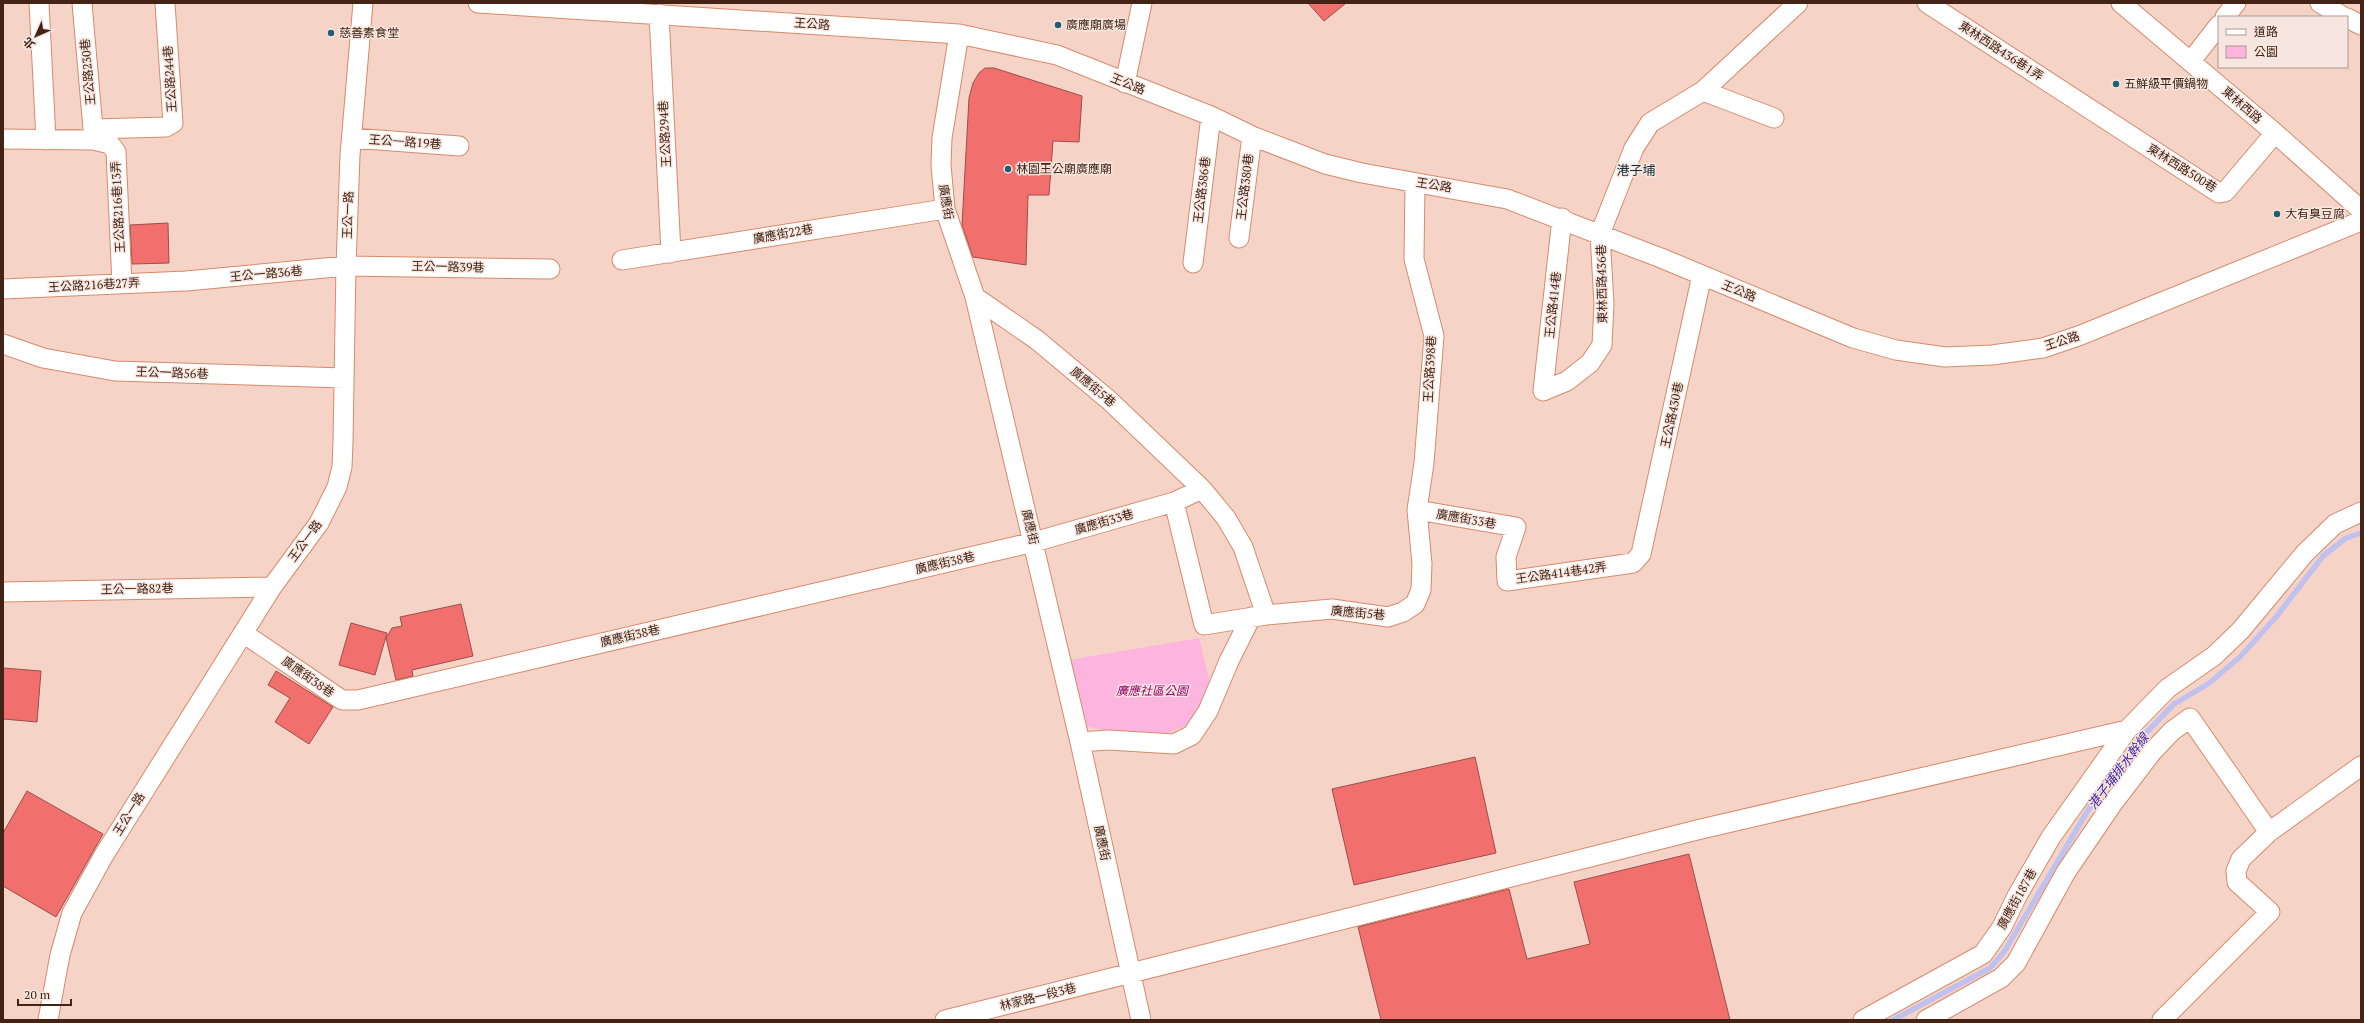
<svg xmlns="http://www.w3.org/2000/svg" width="2364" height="1023" viewBox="0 0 2364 1023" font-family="'PT Serif','Noto Sans TC',serif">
	<rect width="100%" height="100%" fill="#f5d4c7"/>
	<path fill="#fdb4de" d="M1199 638 1209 679 1202 704 1185 726 1159 736 1121 733 1083 726 1069 660Z"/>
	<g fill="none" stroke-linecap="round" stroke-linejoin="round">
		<path stroke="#c0c1ef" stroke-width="5.5" d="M1893 1020 1990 968 2004 952 2094 800 2145 734 2174 704 2208 684 2240 657 2276 617 2323 556 2346 538 2361 533"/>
	</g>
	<path fill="#f16f6c" stroke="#9b4e4b" d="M1308 3H1346L1324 21Z
		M985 68H994L1082 96 1079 142 1053 141 1049 195H1028L1026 265 973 257 962 225 969 98 973 83 979 73Z
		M168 223 169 263 132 264 130 225Z
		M461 604 473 656 412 670 413 676 396 680 386 638 392 628 402 626 400 617Z
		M351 623 387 633 375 675 339 665Z
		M3 668 41 671 37 722 3 719Z
		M276 671 333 707 309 744 275 722 290 698 268 685Z
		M1475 757 1496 853 1354 885 1332 789Z
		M27 791 103 834 56 917 3 886V833Z
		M1689 854 1730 1020H1381L1358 927 1509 889 1527 959 1590 944 1574 882Z"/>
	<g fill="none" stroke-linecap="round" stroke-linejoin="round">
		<defs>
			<path id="minor" d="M39 3 46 140
				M82 3 94 140
				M478 3 959 34 1057 55 1211 116 1252 136 1325 164 1362 173 1507 199 1661 258 1853 338 1896 350 1945 357 1992 355 2043 348 2081 335 2361 221
				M1927 3 2219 193 2225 192 2275 133
				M2121 3 2275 133 2361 210
				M2320 3 2344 17
				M659 14 671 253
				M2225 17 2236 3
				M2347 18 2361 25
				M959 34 942 138 941 165 945 209 975 297 1080 742 1141 1020
				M2191 61 2219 25
				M1125 83 1142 3
				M1703 91 1774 118
				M93 129 166 127 173 123 165 3
				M352 138 459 146
				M3 139 94 140 110 144 116 152 122 284
				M1562 218 1543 391 1567 381 1590 363 1602 345 1604 304 1600 234 1634 148 1650 123 1703 91 1798 3
				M1239 238 1252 136
				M622 260 945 209
				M1193 263 1211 116
				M3 289 186 281 346 266 550 269
				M975 297 1037 340 1110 401 1202 489 1226 518 1243 547 1266 615
				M3 344 43 358 115 371 344 378
				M1174 502 1204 625 1266 615 1332 609 1388 617 1403 612 1415 604 1421 590 1422 564 1417 510 1424 463 1434 336 1414 259 1415 183
				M1417 510 1516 527 1506 557 1507 581 1633 563 1641 554 1702 275
				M3 592 272 587
				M243 633 342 700H358L1034 542 1174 502 1202 489
				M1080 742 1108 740 1174 744 1192 735 1208 711 1229 661 1251 617
				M48 1020 60 955 72 913 104 855 272 587 319 523 337 487 342 467 343 442 346 266 350 155 363 3
				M945 1020 1701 829 2127 730
				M1863 1020 1983 954 2002 927 2017 896 2051 837 2127 730 2168 688 2214 656 2241 630 2305 553 2335 524 2361 512
				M1926 1020 2001 978 2016 963 2066 872 2113 803 2152 752 2172 731 2190 718 2269 832
				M2162 1020 2270 912 2237 882 2236 871 2241 859 2269 832 2361 766"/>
		</defs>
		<use href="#minor" stroke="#d68a6a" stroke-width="21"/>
		<use href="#minor" stroke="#fff" stroke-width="19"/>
	</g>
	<g fill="#1f5f74" stroke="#f6e6df" stroke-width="1.5">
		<circle cx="1058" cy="25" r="4"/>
		<circle cx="331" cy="33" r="4"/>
		<circle cx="2116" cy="84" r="4"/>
		<circle cx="1008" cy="169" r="4"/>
		<circle cx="2277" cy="214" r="4"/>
	</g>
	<g text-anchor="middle" stroke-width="3" stroke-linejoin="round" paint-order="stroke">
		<g font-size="12" fill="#422316" stroke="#f6e6df">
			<text transform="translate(812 24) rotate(4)" y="4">王公路</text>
			<text transform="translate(2001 51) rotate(33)" y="4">東林西路436巷1弄</text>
			<text transform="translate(88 72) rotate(-95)" y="4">王公路230巷</text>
			<text transform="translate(170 79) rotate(-94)" y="4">王公路244巷</text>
			<text transform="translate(1128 84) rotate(22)" y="4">王公路</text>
			<text transform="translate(2242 105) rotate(41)" y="4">東林西路</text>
			<text transform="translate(665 134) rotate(-93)" y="4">王公路294巷</text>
			<text transform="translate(405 142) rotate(4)" y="4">王公一路19巷</text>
			<text transform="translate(2182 168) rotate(32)" y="4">東林西路500巷</text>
			<text transform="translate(1434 185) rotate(9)" y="4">王公路</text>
			<text transform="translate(1245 187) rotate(-83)" y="4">王公路380巷</text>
			<text transform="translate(1202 190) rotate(-83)" y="4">王公路386巷</text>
			<text transform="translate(946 202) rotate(80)" y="4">廣應街</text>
			<text transform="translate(118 207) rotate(-93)" y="4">王公路216巷13弄</text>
			<text transform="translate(348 215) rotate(-88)" y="4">王公一路</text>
			<text transform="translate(783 234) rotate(-10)" y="4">廣應街22巷</text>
			<text transform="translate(448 267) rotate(1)" y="4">王公一路39巷</text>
			<text transform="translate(266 274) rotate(-5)" y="4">王公一路36巷</text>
			<text transform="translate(1602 284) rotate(-91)" y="4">東林西路436巷</text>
			<text transform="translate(94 285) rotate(-3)" y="4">王公路216巷27弄</text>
			<text transform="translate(1739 291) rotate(23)" y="4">王公路</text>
			<text transform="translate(1553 305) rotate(-84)" y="4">王公路414巷</text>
			<text transform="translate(2062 341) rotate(-18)" y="4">王公路</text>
			<text transform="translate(1430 369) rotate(-87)" y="4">王公路398巷</text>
			<text transform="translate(172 373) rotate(2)" y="4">王公一路56巷</text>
			<text transform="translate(1093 387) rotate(40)" y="4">廣應街5巷</text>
			<text transform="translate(1672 415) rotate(-78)" y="4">王公路430巷</text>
			<text transform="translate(1466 519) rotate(10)" y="4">廣應街33巷</text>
			<text transform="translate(1104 522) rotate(-16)" y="4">廣應街33巷</text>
			<text transform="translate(1030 527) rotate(77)" y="4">廣應街</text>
			<text transform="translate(305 541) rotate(-54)" y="4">王公一路</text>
			<text transform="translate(945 563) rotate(-13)" y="4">廣應街38巷</text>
			<text transform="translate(1561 573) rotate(-8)" y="4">王公路414巷42弄</text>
			<text transform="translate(137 589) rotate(-1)" y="4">王公一路82巷</text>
			<text transform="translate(1358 613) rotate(5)" y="4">廣應街5巷</text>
			<text transform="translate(630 636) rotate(-13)" y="4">廣應街38巷</text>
			<text transform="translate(308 677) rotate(35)" y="4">廣應街38巷</text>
			<text transform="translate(129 814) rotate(-58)" y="4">王公一路</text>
			<text transform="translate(1102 843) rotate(78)" y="4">廣應街</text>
			<text transform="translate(2017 899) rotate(-61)" y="4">廣應街187巷</text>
			<text transform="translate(1038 997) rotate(-14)" y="4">林家路一段3巷</text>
		</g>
		<g font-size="12" fill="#422316" stroke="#f6e6df" text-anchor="start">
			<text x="1066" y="29">廣應廟廣場</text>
			<text x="339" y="37">慈善素食堂</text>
			<text x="2124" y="88">五鮮級平價鍋物</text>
			<text x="1016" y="173">林園王公廟廣應廟</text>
			<text x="2285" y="218">大有臭豆腐</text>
		</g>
		<g font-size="12" font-style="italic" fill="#95016f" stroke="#f6e6df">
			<text x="1152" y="695">廣應社區公園</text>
		</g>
		<g font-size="13" fill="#12303a" stroke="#f6e6df">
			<text x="1636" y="175">港子埔</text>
		</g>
		<g font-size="13" font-style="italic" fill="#4225a7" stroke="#f6e6df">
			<text transform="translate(2118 771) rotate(-53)" y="5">港子埔排水幹線</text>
		</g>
	</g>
	<rect width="2364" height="1023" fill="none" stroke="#422316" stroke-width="8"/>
	<rect x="2218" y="16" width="130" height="52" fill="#f6e6df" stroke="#ae988f"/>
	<rect x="2226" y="29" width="20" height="6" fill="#ffffff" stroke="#ae988f"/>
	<text x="2254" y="36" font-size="12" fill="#422316">道路</text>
	<rect x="2226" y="46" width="20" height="12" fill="#fdb4de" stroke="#ae988f"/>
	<text x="2254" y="56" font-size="12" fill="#422316">公園</text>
	<g transform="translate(36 36) rotate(225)" stroke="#f6e6df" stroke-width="3" paint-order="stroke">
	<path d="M0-3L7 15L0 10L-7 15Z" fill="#422316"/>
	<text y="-6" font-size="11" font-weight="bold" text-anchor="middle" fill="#422316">北</text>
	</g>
	<path d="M18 999v6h53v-6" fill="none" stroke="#422316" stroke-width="2"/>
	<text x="24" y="999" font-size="12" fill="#422316" stroke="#f6e6df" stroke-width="3" paint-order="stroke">20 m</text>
</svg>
